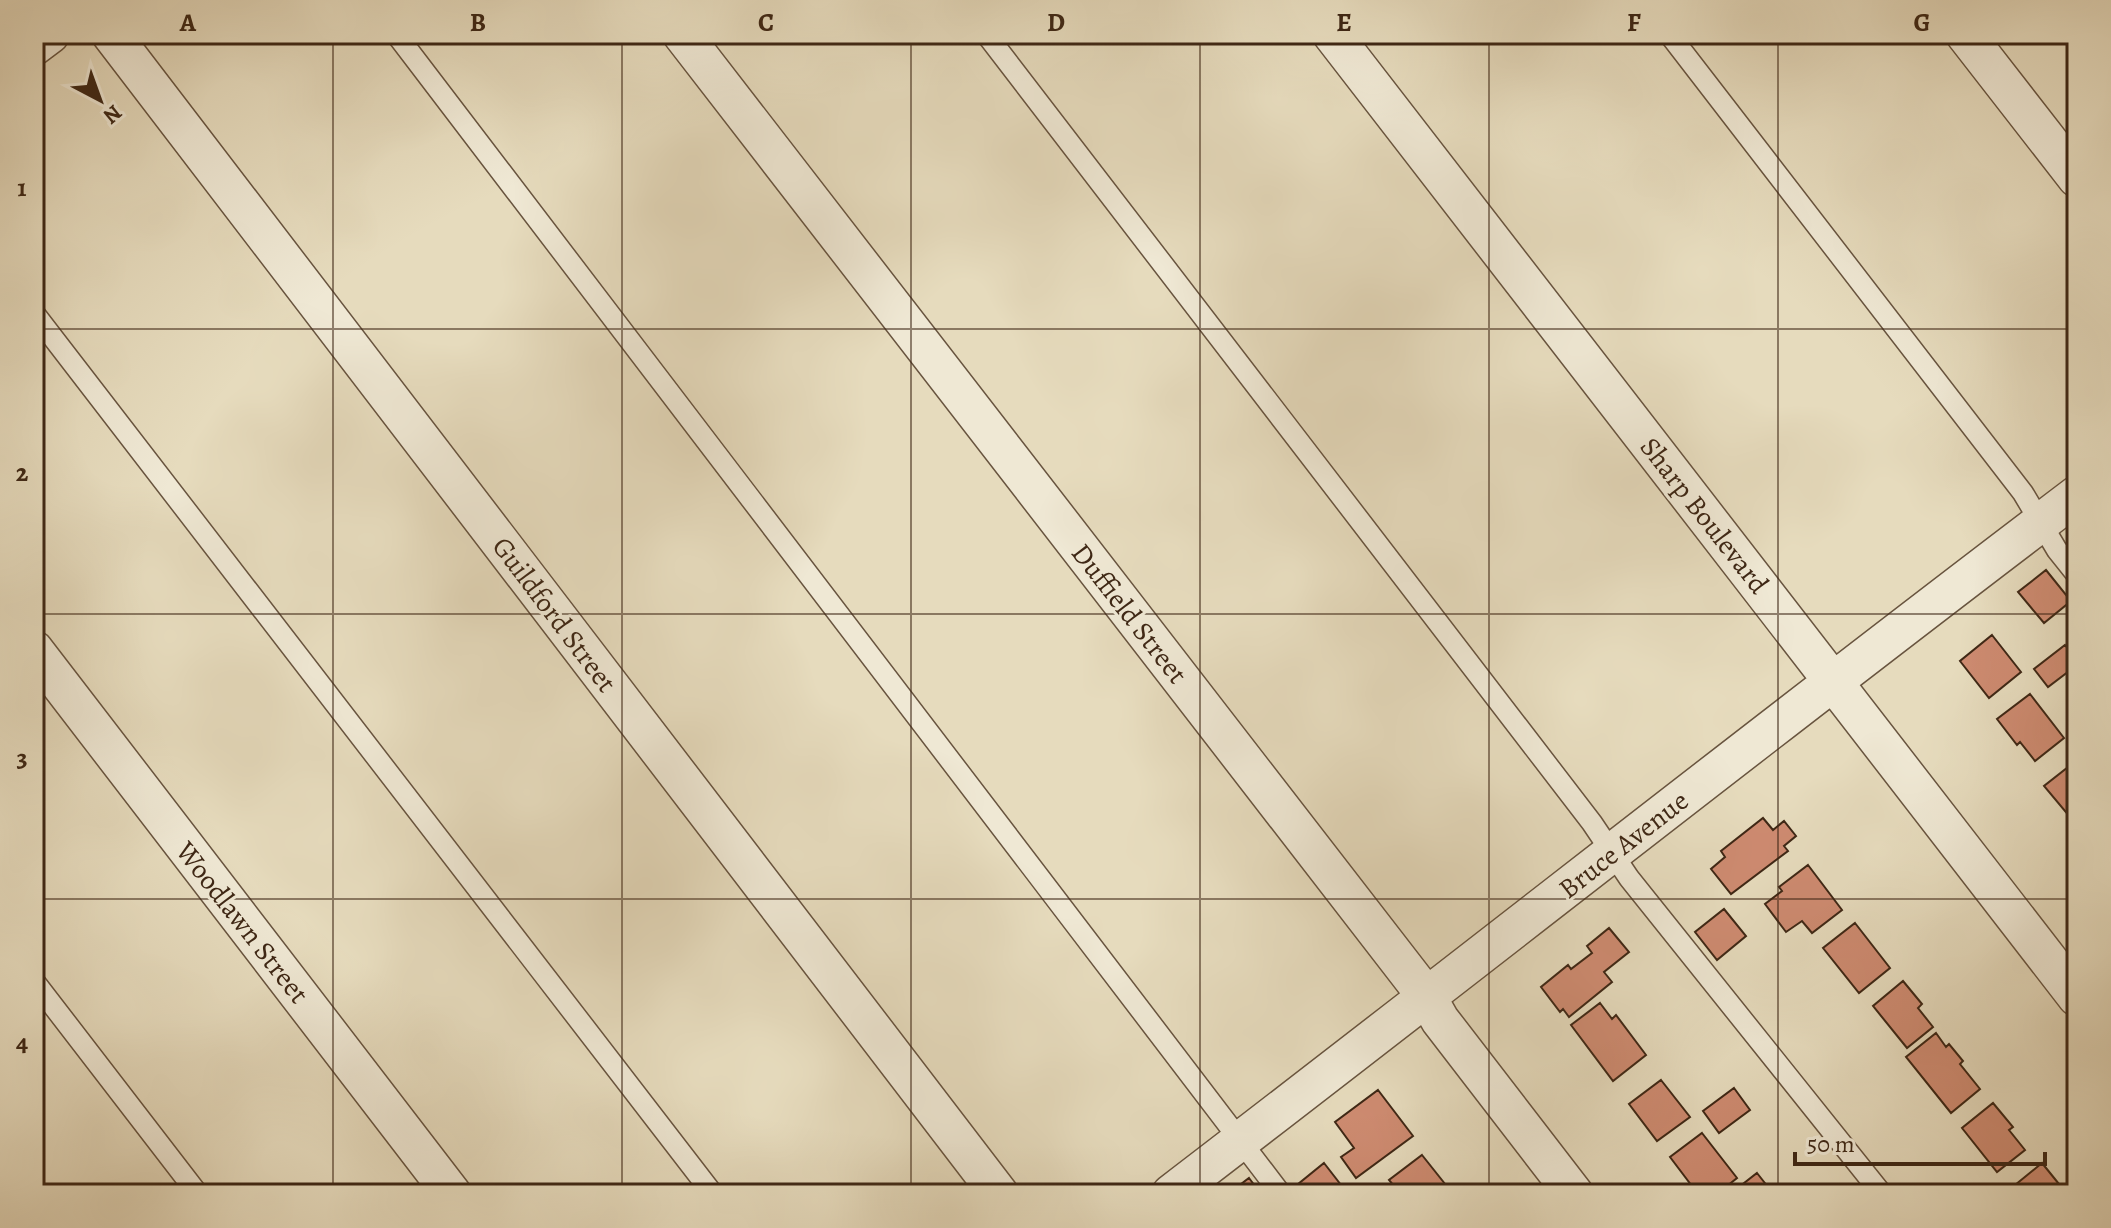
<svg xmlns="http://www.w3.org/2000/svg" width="2111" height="1228" viewBox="0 0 2111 1228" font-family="Alegreya,serif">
	<rect width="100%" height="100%" fill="#e6dbbd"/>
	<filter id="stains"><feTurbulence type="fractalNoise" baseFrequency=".0025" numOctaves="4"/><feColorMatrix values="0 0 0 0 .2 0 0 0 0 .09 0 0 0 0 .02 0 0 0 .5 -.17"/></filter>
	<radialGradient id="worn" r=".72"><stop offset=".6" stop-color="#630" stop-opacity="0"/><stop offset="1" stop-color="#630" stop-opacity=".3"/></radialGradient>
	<path fill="#ce8b71" stroke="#3e2715" stroke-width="2" d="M2046 570 2071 601 2044 623 2018 592Z
		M1992 635 2021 672 1989 698 1960 661Z
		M2065 645 2077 661V665L2048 687 2034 669Z
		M2030 694 2064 738 2035 761 2020 742 2017 745 1997 719Z
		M2077 760V822L2075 823 2044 786Z
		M1763 818 1773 830 1784 821 1796 836 1784 846 1788 851 1731 894 1711 869 1725 857 1721 851Z
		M1808 865 1842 910 1812 933 1802 921 1786 932 1765 904 1782 891 1779 887Z
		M1724 909 1746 936 1717 960 1695 932Z
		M1855 923 1890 968 1859 993 1823 948Z
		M1609 928 1629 952 1604 972 1612 982 1569 1017 1563 1009 1560 1012 1541 987 1568 965 1571 969 1592 953 1587 946Z
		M1903 981 1922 1004 1918 1008 1933 1027 1907 1048 1873 1006Z
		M1600 1003 1612 1019 1616 1015 1646 1055 1613 1081 1571 1025Z
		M1936 1033 1946 1047 1949 1044 1963 1061 1960 1064 1980 1089 1951 1113 1906 1057Z
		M1661 1080 1690 1117 1657 1141 1629 1104Z
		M1734 1088 1750 1110 1719 1133 1703 1111Z
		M1378 1090 1413 1136 1356 1178 1341 1157 1354 1148 1335 1122Z
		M1993 1103 2013 1127 2009 1130 2025 1150 1997 1172 1962 1128Z
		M1702 1133 1737 1178 1717 1194H1698L1670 1157Z
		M1422 1155 1453 1194H1395L1398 1191 1389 1180Z
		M1324 1163 1348 1194H1296L1292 1189Z
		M2042 1163 2063 1189 2061 1191 2063 1194H2012L2009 1190Z
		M1757 1173 1768 1187 1758 1194H1730Z
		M1249 1178 1261 1194H1228Z"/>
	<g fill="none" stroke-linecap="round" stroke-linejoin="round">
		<defs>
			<path id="lane" d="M396 34 1281 1194
				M986 34 1592 823 1629 878 1882 1194
				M1669 34 2023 493 2057 550 2077 575
				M34 313 713 1194
				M34 981 198 1194"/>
			<path id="street" d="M111 34 999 1194
				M682 34 1427 997 1440 1020 1574 1194
				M1332 34 2077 997
				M1965 34 2077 178
				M34 46 50 34
				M34 650 452 1194
				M1171 1194C1474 962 1773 725 2077 495"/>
		</defs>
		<use href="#lane" stroke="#68543f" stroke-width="23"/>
		<use href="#street" stroke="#68543f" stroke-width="41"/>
		<use href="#lane" stroke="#efe8d4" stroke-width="20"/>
		<use href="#street" stroke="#efe8d4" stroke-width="38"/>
	</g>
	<path fill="none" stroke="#3e2715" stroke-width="2" stroke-opacity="0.55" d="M333 34V1194M622 34V1194M911 34V1194M1200 34V1194M1489 34V1194M1778 34V1194M34 329H2077M34 614H2077M34 899H2077"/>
	<g text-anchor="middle" stroke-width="6" stroke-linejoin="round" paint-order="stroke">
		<g font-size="28" fill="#3e2715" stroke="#efe8d4">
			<text transform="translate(1705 515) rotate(52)" y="10">Sharp Boulevard</text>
			<text transform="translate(1130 613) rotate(52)" y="10">Duffield Street</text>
			<text transform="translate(555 614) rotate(53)" y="10">Guildford Street</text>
			<text transform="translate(1623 844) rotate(-38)" y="10">Bruce Avenue</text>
			<text transform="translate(243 922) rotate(52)" y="10">Woodlawn Street</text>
		</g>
	</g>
	<rect width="2111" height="1228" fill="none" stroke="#e6dbbd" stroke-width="88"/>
	<g transform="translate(100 100) rotate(139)" stroke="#efe8d4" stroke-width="6" paint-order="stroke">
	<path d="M0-6L14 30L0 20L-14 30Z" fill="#3e2715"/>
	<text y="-12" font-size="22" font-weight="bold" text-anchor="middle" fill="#3e2715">N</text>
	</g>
	<path d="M1795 1152v12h250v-12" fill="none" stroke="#3e2715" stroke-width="4"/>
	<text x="1807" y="1152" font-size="24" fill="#3e2715" stroke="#efe8d4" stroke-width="6" paint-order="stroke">50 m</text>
	<rect x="44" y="44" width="2023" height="1140" fill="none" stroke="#3e2715" stroke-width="3"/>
	<g font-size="26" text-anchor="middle" font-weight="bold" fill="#3e2715">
		<text x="188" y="31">A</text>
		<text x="478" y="31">B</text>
		<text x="766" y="31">C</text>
		<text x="1056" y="31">D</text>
		<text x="1344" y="31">E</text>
		<text x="1634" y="31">F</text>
		<text x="1922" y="31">G</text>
		<text x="22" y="196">1</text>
		<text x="22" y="481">2</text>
		<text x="22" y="766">3</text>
		<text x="22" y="1051">4</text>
	</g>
	<rect width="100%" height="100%" filter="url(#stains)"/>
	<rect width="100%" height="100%" fill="url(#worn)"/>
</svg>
